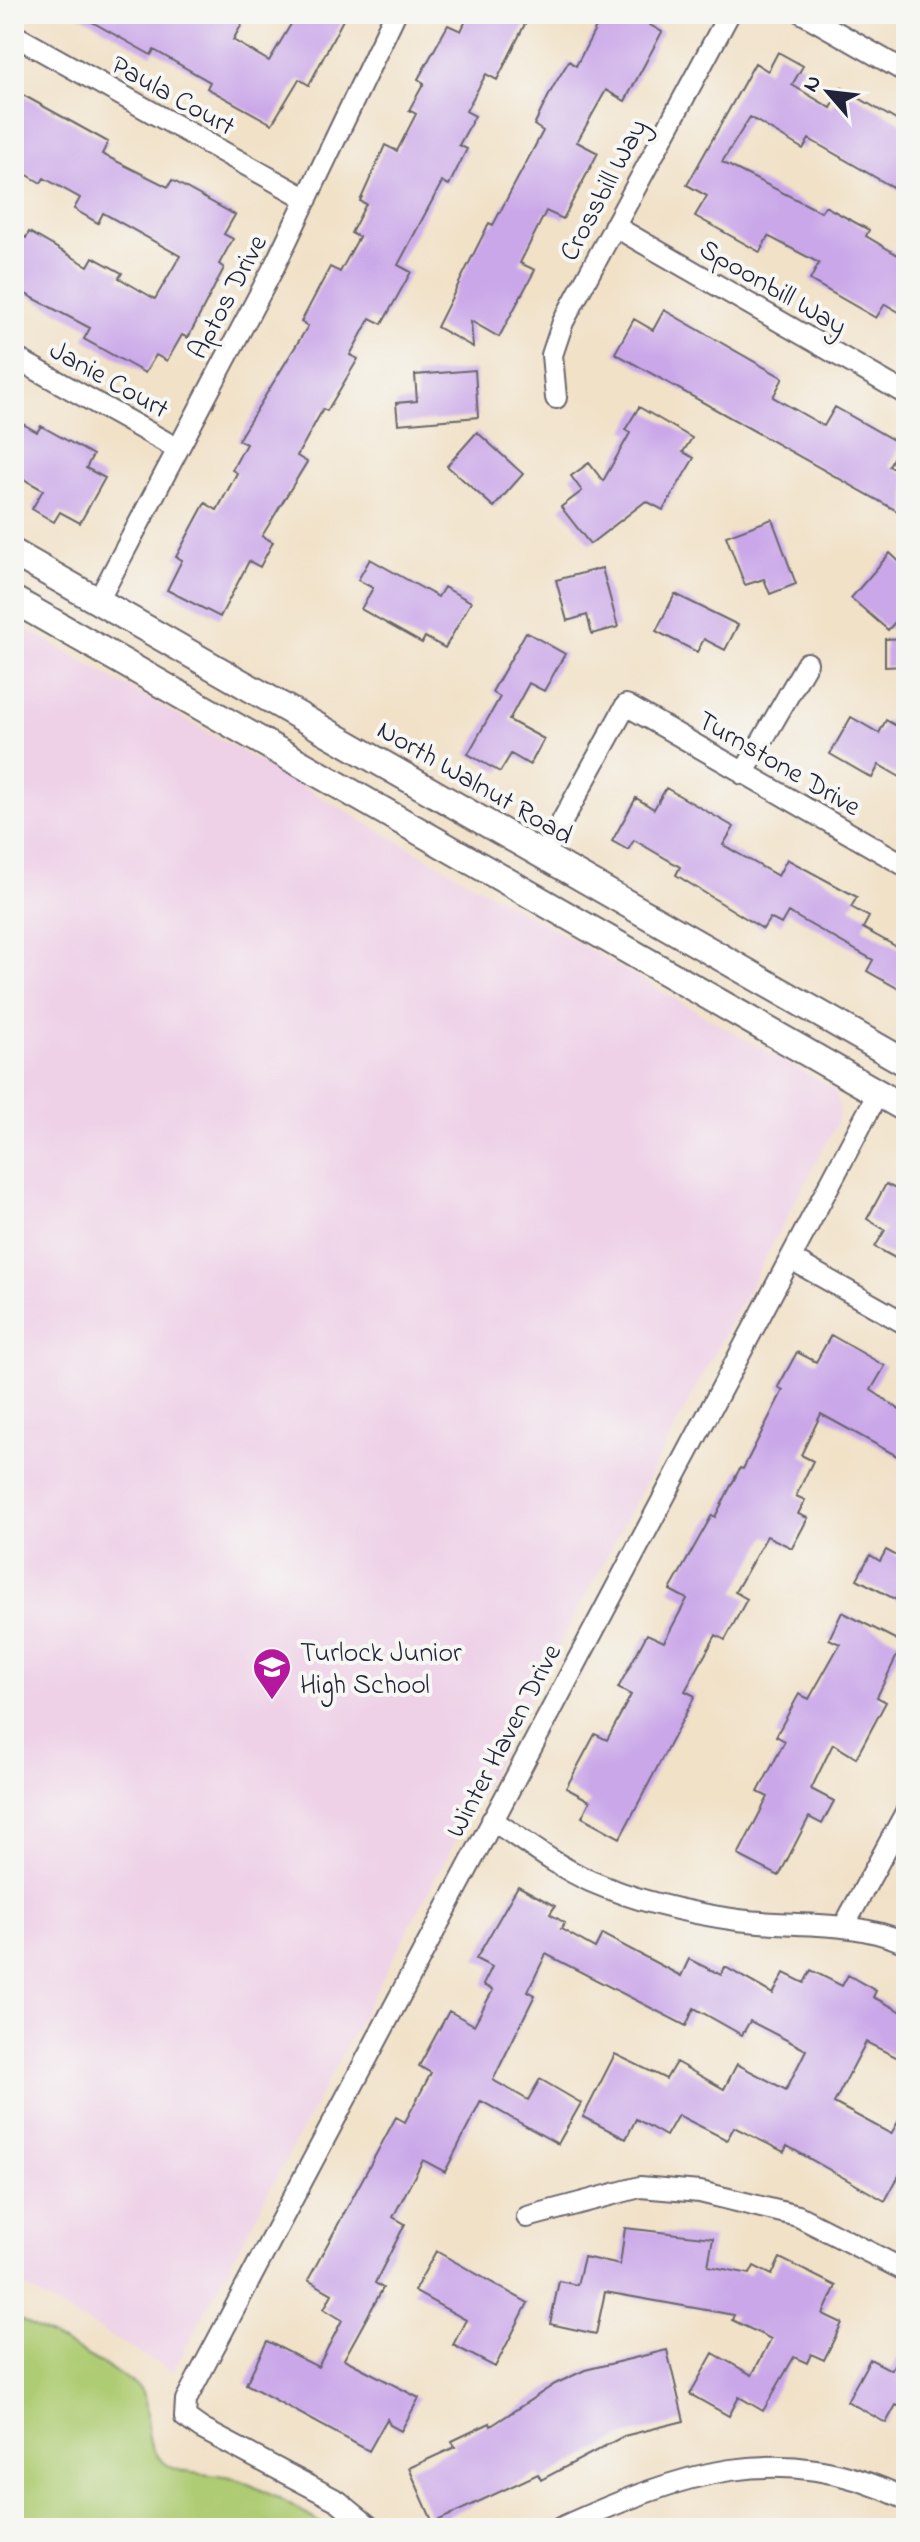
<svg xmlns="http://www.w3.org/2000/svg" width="920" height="2542" viewBox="0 0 920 2542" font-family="'Indie Flower',sans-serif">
	<rect width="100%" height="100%" fill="#f6f6f2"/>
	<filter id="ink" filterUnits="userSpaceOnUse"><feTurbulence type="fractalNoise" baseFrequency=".0125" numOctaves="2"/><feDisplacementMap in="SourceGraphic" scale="16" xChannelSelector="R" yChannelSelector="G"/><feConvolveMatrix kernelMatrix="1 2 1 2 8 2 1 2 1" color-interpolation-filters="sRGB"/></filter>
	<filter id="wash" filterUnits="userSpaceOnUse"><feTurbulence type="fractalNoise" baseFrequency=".006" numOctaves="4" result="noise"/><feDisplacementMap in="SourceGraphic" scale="32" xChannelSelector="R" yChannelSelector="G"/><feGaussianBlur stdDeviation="1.8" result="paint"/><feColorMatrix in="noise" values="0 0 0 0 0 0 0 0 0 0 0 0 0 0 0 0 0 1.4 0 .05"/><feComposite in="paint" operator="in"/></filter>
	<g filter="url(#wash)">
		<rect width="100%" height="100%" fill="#f1e1c7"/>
		<path fill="#eed0e7" d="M14 622 828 1086 835 1091 840 1105 838 1121 173 2372 14 2281Z"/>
		<path fill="#aecc73" stroke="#687757" stroke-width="2" d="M14 2316C33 2327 135 2379 141 2390 154 2415 138 2443 165 2463 186 2479 217 2471 241 2481 271 2493 301 2511 328 2528H14Z"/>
		<g id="blocks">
			<path fill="#caa7e9" d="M78 14H224L242 24 233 40 269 61 297 14H346L309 85 299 79 272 124 207 88 210 82 154 50 151 55Z
				M469 14H530L497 80 486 74 466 111 475 116 459 145 467 149 449 185 442 182 398 265 411 272 382 324 370 318 350 355 358 359 327 411 323 409 297 456 307 462 262 536 273 542 260 567 249 561 220 617 167 590 182 560 176 557 205 503 217 510 237 473 232 470 246 444 238 440 308 326 301 322 330 267 340 272 359 237 351 233 366 204 360 201 385 145 397 151 416 114 409 110 424 83 418 79 448 25 461 31Z
				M603 14H656L650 25 662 32 625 101 606 90 577 142 598 153 563 219 546 211 520 263 535 270 499 337 471 321 473 347 437 327 489 223 493 225 543 131 534 125 553 87 569 61 576 66Z
				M778 52 803 66 792 85 831 108 842 88 906 126V195L809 139 803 149 750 117 722 162 821 212 825 206 869 230 866 236 906 260V316L885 304 876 318 810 280 819 263 768 236 760 252 695 216 707 196 687 185 755 63 768 71Z
				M14 90 108 142 102 154 168 187 172 180 235 215 224 234 233 239 219 264 224 268 188 338 182 335 167 361 156 355 145 373 84 339 90 328 14 288V232L26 238 29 232 88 266 93 257 122 273 119 278 155 299 180 256 103 213 98 223 74 209 80 198 44 178 41 183 14 167Z
				M664 310 783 378 773 397 824 426 835 407 900 444 889 466 906 475V516L615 353 634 319 653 330Z
				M475 370 478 417 398 424 396 403 417 401 415 375Z
				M639 407 692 438 683 452 694 458 663 510 646 501 590 544 561 507 582 491 571 476 589 463 603 481 630 433 625 430Z
				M14 419 37 432 41 426 93 455 86 468 105 478 80 523 60 512 54 522 32 509 43 490 14 474Z
				M477 432 523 474 494 507 447 466Z
				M772 519 796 584 770 594 764 579 745 585 726 536Z
				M890 553 906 568V610L888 630 851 598Z
				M370 559 438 597 444 587 471 602 445 648 425 637 422 643 361 609 373 588 358 580Z
				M602 568 618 627 592 634 587 615 567 621 556 580Z
				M675 594 738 625 725 650 704 639 697 652 656 631Z
				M526 632 565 654 544 691 529 683 509 720 544 739 530 765 511 754 500 772 468 754 500 697 492 692Z
				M906 638V666L885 667V639Z
				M851 717 879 733 886 720 906 731V766L900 777 879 765 872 778 830 754Z
				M666 788 734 827 723 845 778 876 787 859 857 897 851 907 869 917 863 928 906 952V993L867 971 873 960 788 912 781 924 770 918 763 929 676 875 680 867 634 840 628 850 612 841 636 798 654 809Z
				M886 1184 906 1194V1264L875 1247 885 1230 867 1219Z
				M831 1335 885 1366 871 1390 906 1414V1461L821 1414 801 1455 813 1461 796 1496 805 1500 798 1514 808 1518 792 1548 767 1536 735 1592 747 1599 725 1640 716 1635 685 1691 695 1696 620 1838 582 1817 590 1801 566 1788 595 1734 607 1740 631 1695 618 1688 647 1634 664 1642 687 1599 670 1590 712 1515 715 1517 740 1468 743 1469 783 1390 778 1387 797 1352 816 1362Z
				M886 1550 906 1561V1605L857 1579 870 1555 880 1561Z
				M842 1612 903 1643 877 1697 886 1702 856 1758 833 1744 811 1789 834 1801 822 1824 809 1817 779 1876 738 1855 768 1797 758 1792 785 1741 776 1736 799 1694 809 1699 840 1644 829 1639Z
				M518 1886 555 1906 550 1914 565 1923 561 1929 595 1948 602 1934 681 1976 689 1959 721 1975 725 1967 773 1994 784 1973 804 1983 811 1970 842 1986 848 1975 876 1991 873 1997 906 2014V2062L866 2042 834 2103 891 2134 906 2108V2163L885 2201 787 2146 784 2152 734 2127 727 2140 678 2115 666 2136 636 2119 626 2139 583 2117 615 2054 666 2079 676 2062 724 2089 737 2064 786 2090 806 2050 750 2021 742 2035 694 2008 686 2026 546 1954 528 1991 535 1995 493 2080 528 2100 540 2079 581 2103 558 2144 481 2101 445 2172 423 2160 393 2217 405 2224 375 2283 383 2288 344 2359 419 2398 401 2431 390 2425 387 2419 369 2451 246 2384 267 2341 318 2367 342 2320 324 2309 332 2294 308 2280 396 2117 405 2122 431 2073 419 2066 449 2011 474 2025 493 1990 483 1985 492 1967 476 1959Z
				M625 2228 713 2238 708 2266 750 2274 754 2266 772 2275 780 2258 836 2286 823 2314 842 2323 824 2360 811 2354 807 2363 794 2357 763 2411 739 2397 729 2416 690 2394 713 2353 752 2375 771 2339 732 2320 734 2315 605 2292 596 2334 550 2324 559 2281 577 2285 584 2257 620 2265Z
				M436 2251 528 2303 495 2367 453 2345 466 2320 414 2291Z
				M906 2343V2410L896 2405 886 2423 847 2401 870 2359 891 2370Z
				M667 2350 684 2421 624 2436 541 2480 538 2474 433 2523 409 2468 455 2447 452 2441 490 2423 491 2426 555 2384 585 2370Z"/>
		</g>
	</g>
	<g filter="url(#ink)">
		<use href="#blocks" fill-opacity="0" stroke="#6a656c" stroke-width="2"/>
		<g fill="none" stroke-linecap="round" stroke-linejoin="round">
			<defs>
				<path id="minor" d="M804 14 906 72
					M14 35 307 199
					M614 226 906 394
					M14 357 178 449
					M556 398 552 355 563 322 729 14
					M98 601 274 267 395 14
					M743 774 807 663
					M543 856 626 705 906 866
					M791 1259 906 1324
					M492 1820C523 1840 556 1866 590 1881 636 1901 688 1913 738 1920 794 1927 853 1919 906 1943
					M844 1926 906 1812
					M527 2217 640 2187 700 2192 798 2216 906 2271
					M371 2528 338 2501 202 2429 185 2417 186 2400 878 1093
					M560 2528C680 2474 779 2437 906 2499"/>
				<path id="tertiary" d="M14 553 906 1063
					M14 600 906 1109"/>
			</defs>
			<use href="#minor" stroke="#6a656c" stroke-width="24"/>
			<use href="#tertiary" stroke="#6a656c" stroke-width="30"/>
			<use href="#minor" stroke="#fff" stroke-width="20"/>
			<use href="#tertiary" stroke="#fff" stroke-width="26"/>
		</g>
	</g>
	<defs>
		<symbol id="school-pin" viewBox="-11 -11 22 30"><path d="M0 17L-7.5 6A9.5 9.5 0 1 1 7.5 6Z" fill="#b5179e" stroke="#f6f6f2"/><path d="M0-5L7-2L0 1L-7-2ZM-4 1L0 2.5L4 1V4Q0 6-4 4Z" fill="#fff"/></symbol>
	</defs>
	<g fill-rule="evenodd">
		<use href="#school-pin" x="250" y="1645" width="44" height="60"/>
	</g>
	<g text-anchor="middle" stroke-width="8" stroke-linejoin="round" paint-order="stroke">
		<g font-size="28" fill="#22223b" stroke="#f6f6f2">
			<text transform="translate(174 94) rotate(29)" y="10">Paula Court</text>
			<text transform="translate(602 189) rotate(-62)" y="10">Crossbill Way</text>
			<text transform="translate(774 286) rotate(30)" y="10">Spoonbill Way</text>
			<text transform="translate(226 296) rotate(-62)" y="10">Aptos Drive</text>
			<text transform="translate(110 378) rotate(29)" y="10">Janie Court</text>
			<text transform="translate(780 762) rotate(30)" y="10">Turnstone Drive</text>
			<text transform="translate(476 781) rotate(30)" y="10">North Walnut Road</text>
			<text transform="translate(502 1740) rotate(-62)" y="10">Winter Haven Drive</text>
		</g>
		<g font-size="28" fill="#22223b" stroke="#f6f6f2" text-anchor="start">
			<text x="300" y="1661">Turlock Junior<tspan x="300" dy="32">High School</tspan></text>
		</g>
	</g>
	<rect width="920" height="2542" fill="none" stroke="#f6f6f2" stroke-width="48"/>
	<g transform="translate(828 92) rotate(298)" stroke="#f6f6f2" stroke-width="6" paint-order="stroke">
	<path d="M0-6L14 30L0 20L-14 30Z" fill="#22223b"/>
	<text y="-12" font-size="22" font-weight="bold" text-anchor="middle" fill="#22223b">N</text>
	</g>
</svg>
